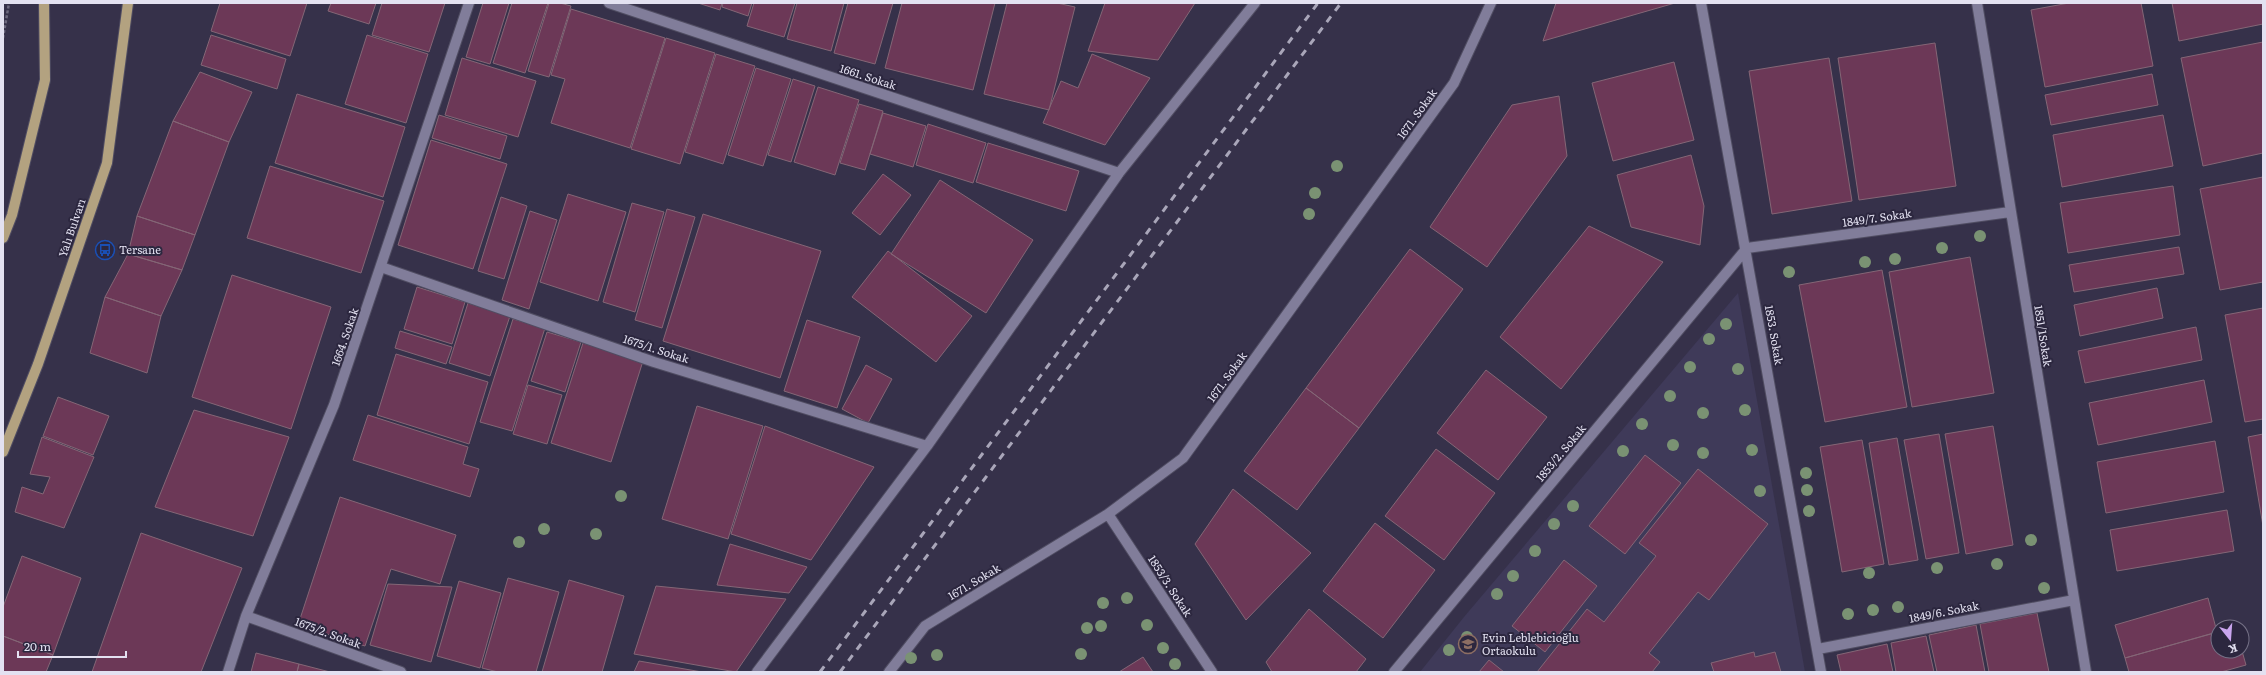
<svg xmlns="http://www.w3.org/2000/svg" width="2266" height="675" viewBox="0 0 2266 675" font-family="Literata,serif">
	<rect width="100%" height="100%" fill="#36314a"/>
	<path fill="#3f3a59" d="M1738 293 1805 672H1420L1464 617Z"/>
	<path fill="#6c3857" stroke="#846676" d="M220 3H307L290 56 211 31Z
		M331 3H376L369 24 328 11Z
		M382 3H445L429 52 372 35Z
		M483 3H509L490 64 466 57Z
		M512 3H548L525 73 493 63Z
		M549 3H560L571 6 549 77 528 71Z
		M698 3H722L720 10Z
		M723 3H752L748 16 722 7Z
		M754 3H795L784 37 747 26Z
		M797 3H844L831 51 787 39Z
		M848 3H893L875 64 834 53Z
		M902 3H995L973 90 885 68Z
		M1007 3H1057L1075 7 1049 110 984 94Z
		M1105 3H1195L1158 60 1088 51Z
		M1556 3H1675L1543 41Z
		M2069 3H2141L2153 66 2045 87 2031 10Z
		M2172 3H2263V24L2179 41Z
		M571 9 665 38 630 148 551 123 565 79 551 75Z
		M211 35 286 59 277 89 201 65Z
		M367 35 428 54 406 123 345 104Z
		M666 38 715 53 680 164 631 149Z
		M2263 42V153L2203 166 2181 58Z
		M1935 43 1956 186 1859 200 1838 58Z
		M716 54 755 66 723 164 685 152Z
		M1092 54 1150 78 1105 145 1043 123 1061 81 1078 88Z
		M462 58 536 81 518 137 445 115Z
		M1829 58 1852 201 1772 214 1749 71Z
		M1674 62 1694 140 1613 161 1592 83Z
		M756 68 791 79 763 166 728 155Z
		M200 72 252 92 229 142 173 121Z
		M2152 74 2158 105 2051 125 2045 95Z
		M793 79 815 86 791 162 768 155Z
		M818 87 859 100 835 175 794 162Z
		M297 94 405 127 383 197 275 163Z
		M1559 96 1567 156 1487 267 1430 227 1512 105Z
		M859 104 883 111 865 170 840 163Z
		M883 113 926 126 913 167 870 154Z
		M439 115 507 136 500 159 432 138Z
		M2163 115 2173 166 2062 187 2053 135Z
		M173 121 229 142 195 235 137 216Z
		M928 124 986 143 973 183 916 165Z
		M431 140 507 164 473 269 398 245Z
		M988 143 1079 171 1066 211 976 182Z
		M1691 155 1704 206 1700 245 1631 227 1617 175Z
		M270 166 384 201 361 273 247 238Z
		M883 174 911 195 880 235 852 213Z
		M2263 177V282L2220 290 2200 189Z
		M940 180 1033 240 986 313 891 254Z
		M2173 186 2180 235 2068 253 2060 203Z
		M568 194 626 212 598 301 540 282Z
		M501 197 527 206 504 279 478 271Z
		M632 203 664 212 635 312 603 302Z
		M667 209 695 217 662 328 635 320Z
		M530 211 557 220 529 309 502 300Z
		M703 214 821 251 780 378 663 341Z
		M137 216 195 235 182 270 128 254Z
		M1589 226 1663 262 1561 389 1500 337Z
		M2179 247 2184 274 2074 292 2069 265Z
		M1410 249 1463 289 1359 428 1306 388Z
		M888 251 972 316 936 362 852 297Z
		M128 254 182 270 161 316 105 297Z
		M1970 257 1994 393 1912 407 1889 272Z
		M1882 270 1907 407 1825 422 1799 285Z
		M232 275 331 307 291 429 192 397Z
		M417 287 465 302 452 344 404 329Z
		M2157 288 2163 318 2080 336 2074 305Z
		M105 297 161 316 147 373 90 353Z
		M468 303 510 316 490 376 449 363Z
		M2263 308V419L2245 422 2225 315Z
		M513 319 545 328 512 431 480 422Z
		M807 320 860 337 837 408 784 391Z
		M2196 327 2202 360 2085 383 2078 351Z
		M400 331 452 347 446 364 395 348Z
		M547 332 581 342 565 392 531 381Z
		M583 343 643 361 611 462 551 443Z
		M396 354 488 382 469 444 377 415Z
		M866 365 892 379 868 423 842 409Z
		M1486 370 1547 417 1498 480 1437 433Z
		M2204 380 2212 422 2098 445 2089 403Z
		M528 385 562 395 547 444 513 434Z
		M1306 388 1359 428 1297 510 1244 471Z
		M58 397 109 416 93 455 43 436Z
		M697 406 763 426 728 539 662 519Z
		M194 410 289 437 253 536 155 507Z
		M368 415 468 447 463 464 479 469 470 497 353 460Z
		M765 426 874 467 811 560 731 534Z
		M1993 426 2013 545 1966 554 1945 434Z
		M1939 434 1959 553 1926 559 1904 440Z
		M2263 434V526L2248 437Z
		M42 437 94 457 64 528 15 512 22 487 43 494 50 477 30 474Z
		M1897 438 1918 560 1889 565 1869 443Z
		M1862 440 1884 564 1842 572 1820 447Z
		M2215 441 2224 492 2106 513 2097 462Z
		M1436 449 1495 493 1444 560 1385 516Z
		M1645 455 1681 483 1625 554 1589 526Z
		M1698 469 1768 524 1709 600 1698 592 1649 653 1660 662 1652 672H1537L1587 609 1604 622 1656 556 1639 543Z
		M1233 489 1311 553 1246 620 1195 544Z
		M340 497 456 535 440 584 391 569 365 646 298 625Z
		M2227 510 2234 551 2117 571 2110 530Z
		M1375 523 1435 570 1383 638 1323 591Z
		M141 533 242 568 201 672H92Z
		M730 544 807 567 789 593 717 585Z
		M22 556 81 578 53 655 3 636V607Z
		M1564 560 1597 586 1545 652 1512 626Z
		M508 578 559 592 536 672H498L482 668Z
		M569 580 624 596 602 672H542Z
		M459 581 501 593 480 668 437 656Z
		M388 584 452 587 431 662 370 645Z
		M656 586 786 599 736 672 634 654Z
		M2208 598 2217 632 2125 658 2115 625Z
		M1309 609 1366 659 1356 672H1272L1266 662Z
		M2037 613 2049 672H1989L1980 624Z
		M1976 625 1985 672H1937L1929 635Z
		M2218 632V651H2242L2246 665 2221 672H2129L2125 658Z
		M3 636 53 655 46 672H3Z
		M1926 636 1934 672H1896L1891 643Z
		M1887 644 1893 672H1841L1837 655Z
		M1754 652 1755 657 1775 652 1781 672H1714L1711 663Z
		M256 653 299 664 297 672H251Z
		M1143 657 1153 672H1119Z
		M1489 660 1504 672H1479Z
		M639 661 702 672H634Z
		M299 664 330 672H297Z"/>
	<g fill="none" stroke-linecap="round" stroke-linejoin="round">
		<defs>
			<path id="minor" d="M609 3 1119 173
				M1701 3 1821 672
				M1977 3 2086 672
				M1747 248 2010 212
				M381 267 654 362 927 446
				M1108 514 1212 672
				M246 616 401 672
				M1818 649 2074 600
				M228 672 246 616 334 405 469 3
				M757 672 927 446 1119 173 1255 3
				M889 672 925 626 1108 514 1183 458 1454 83 1491 3
				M1394 672 1747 248"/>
			<path id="major" d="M3 238 12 215 45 80 44 3
				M3 452 38 364 107 163 128 3"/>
		</defs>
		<use href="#minor" stroke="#504d62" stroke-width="12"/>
		<use href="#major" stroke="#504d62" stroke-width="12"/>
		<path stroke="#6d697f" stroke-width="2.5" stroke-dasharray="3 2" stroke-linecap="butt" d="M3 38 9 3"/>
		<use href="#minor" stroke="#817d9a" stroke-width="10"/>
		<use href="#major" stroke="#b3a280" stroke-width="10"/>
		<path stroke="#a9a6b9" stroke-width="3" stroke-dasharray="7 7" stroke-linecap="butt" d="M820 672 1318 3
			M840 672 1341 3"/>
	</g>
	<g fill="#7a9273">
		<circle cx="1337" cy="166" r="6"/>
		<circle cx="1315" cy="193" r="6"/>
		<circle cx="1309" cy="214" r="6"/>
		<circle cx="1980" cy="236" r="6"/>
		<circle cx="1942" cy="248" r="6"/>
		<circle cx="1895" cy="259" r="6"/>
		<circle cx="1865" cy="262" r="6"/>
		<circle cx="1789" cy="272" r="6"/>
		<circle cx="1726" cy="324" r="6"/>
		<circle cx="1709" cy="339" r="6"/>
		<circle cx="1690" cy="367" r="6"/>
		<circle cx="1738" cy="369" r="6"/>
		<circle cx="1670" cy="396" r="6"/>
		<circle cx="1745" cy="410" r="6"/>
		<circle cx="1703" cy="413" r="6"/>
		<circle cx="1642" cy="424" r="6"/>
		<circle cx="1673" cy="445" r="6"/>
		<circle cx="1752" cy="450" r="6"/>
		<circle cx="1623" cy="451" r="6"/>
		<circle cx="1703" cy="453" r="6"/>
		<circle cx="1806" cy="473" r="6"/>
		<circle cx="1807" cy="490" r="6"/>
		<circle cx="1760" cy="491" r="6"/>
		<circle cx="621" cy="496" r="6"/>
		<circle cx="1573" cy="506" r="6"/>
		<circle cx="1809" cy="511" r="6"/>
		<circle cx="1554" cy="524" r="6"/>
		<circle cx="544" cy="529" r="6"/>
		<circle cx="596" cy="534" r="6"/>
		<circle cx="2031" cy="540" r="6"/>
		<circle cx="519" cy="542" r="6"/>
		<circle cx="1535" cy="551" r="6"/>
		<circle cx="1997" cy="564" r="6"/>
		<circle cx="1937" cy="568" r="6"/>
		<circle cx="1869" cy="573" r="6"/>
		<circle cx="1513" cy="576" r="6"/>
		<circle cx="2044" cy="588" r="6"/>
		<circle cx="1497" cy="594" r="6"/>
		<circle cx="1127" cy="598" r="6"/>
		<circle cx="1103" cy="603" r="6"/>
		<circle cx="1898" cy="607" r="6"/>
		<circle cx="1873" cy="610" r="6"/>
		<circle cx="1848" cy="614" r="6"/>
		<circle cx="1147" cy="625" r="6"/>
		<circle cx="1101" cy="626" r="6"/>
		<circle cx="1087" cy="628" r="6"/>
		<circle cx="1467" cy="637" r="6"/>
		<circle cx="1163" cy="648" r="6"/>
		<circle cx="1449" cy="650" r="6"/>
		<circle cx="1081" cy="654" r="6"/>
		<circle cx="937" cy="655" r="6"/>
		<circle cx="911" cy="658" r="6"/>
		<circle cx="1175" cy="664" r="6"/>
	</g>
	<defs>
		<symbol id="bus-ring" viewBox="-11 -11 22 22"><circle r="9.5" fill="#2c273f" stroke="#1a4fb4" stroke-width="1.5"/><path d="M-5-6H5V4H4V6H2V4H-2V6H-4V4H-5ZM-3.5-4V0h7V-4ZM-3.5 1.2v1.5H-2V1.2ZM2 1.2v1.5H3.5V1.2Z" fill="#1a4fb4"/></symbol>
		<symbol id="school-ring" viewBox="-11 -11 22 22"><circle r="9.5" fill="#2c273f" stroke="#8d6e63" stroke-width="1.5"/><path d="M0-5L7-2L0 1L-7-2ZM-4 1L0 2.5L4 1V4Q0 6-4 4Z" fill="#8d6e63"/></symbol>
	</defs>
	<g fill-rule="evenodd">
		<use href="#bus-ring" x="94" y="239" width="22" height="22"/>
		<use href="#school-ring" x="1457" y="633" width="22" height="22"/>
	</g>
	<g text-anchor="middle" stroke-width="4" stroke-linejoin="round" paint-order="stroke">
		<g font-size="11" fill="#e3e1f1" stroke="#2c273f">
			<text transform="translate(868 77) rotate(18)" y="4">1661. Sokak</text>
			<text transform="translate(1417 114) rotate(-54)" y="4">1671. Sokak</text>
			<text transform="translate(1877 218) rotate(-8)" y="4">1849/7. Sokak</text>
			<text transform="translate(72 228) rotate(-71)" y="4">Yalı Bulvarı</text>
			<text transform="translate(1774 335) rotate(80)" y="4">1853. Sokak</text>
			<text transform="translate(2043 336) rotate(81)" y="4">1851/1Sokak</text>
			<text transform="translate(345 337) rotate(-71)" y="4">1664. Sokak</text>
			<text transform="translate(656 349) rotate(18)" y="4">1675/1. Sokak</text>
			<text transform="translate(1227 377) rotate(-54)" y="4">1671. Sokak</text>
			<text transform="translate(1561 453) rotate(-50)" y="4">1853/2. Sokak</text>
			<text transform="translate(974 582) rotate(-31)" y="4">1671. Sokak</text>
			<text transform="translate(1170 586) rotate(57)" y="4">1853/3. Sokak</text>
			<text transform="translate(1944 612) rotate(-11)" y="4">1849/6. Sokak</text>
			<text transform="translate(328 633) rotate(20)" y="4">1675/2. Sokak</text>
		</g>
		<g font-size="11" fill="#e3e1f1" stroke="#2c273f" text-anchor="start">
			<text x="119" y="254">Tersane</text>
			<text x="1482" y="642">Evin Leblebicioğlu<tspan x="1482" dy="13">Ortaokulu</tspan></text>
		</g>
	</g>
	<rect width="2266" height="675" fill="none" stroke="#e3e1f1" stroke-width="8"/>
	<g transform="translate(2230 639) rotate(163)"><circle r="19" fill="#2c273f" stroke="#757186"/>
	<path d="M0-3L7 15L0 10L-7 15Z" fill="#c9a5ee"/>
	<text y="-6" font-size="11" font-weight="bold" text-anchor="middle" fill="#e3e1f1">K</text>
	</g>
	<path d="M18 651v6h108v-6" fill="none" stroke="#e3e1f1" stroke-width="2"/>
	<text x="24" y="651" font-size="12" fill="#e3e1f1" stroke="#2c273f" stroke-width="3" paint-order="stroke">20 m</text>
</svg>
